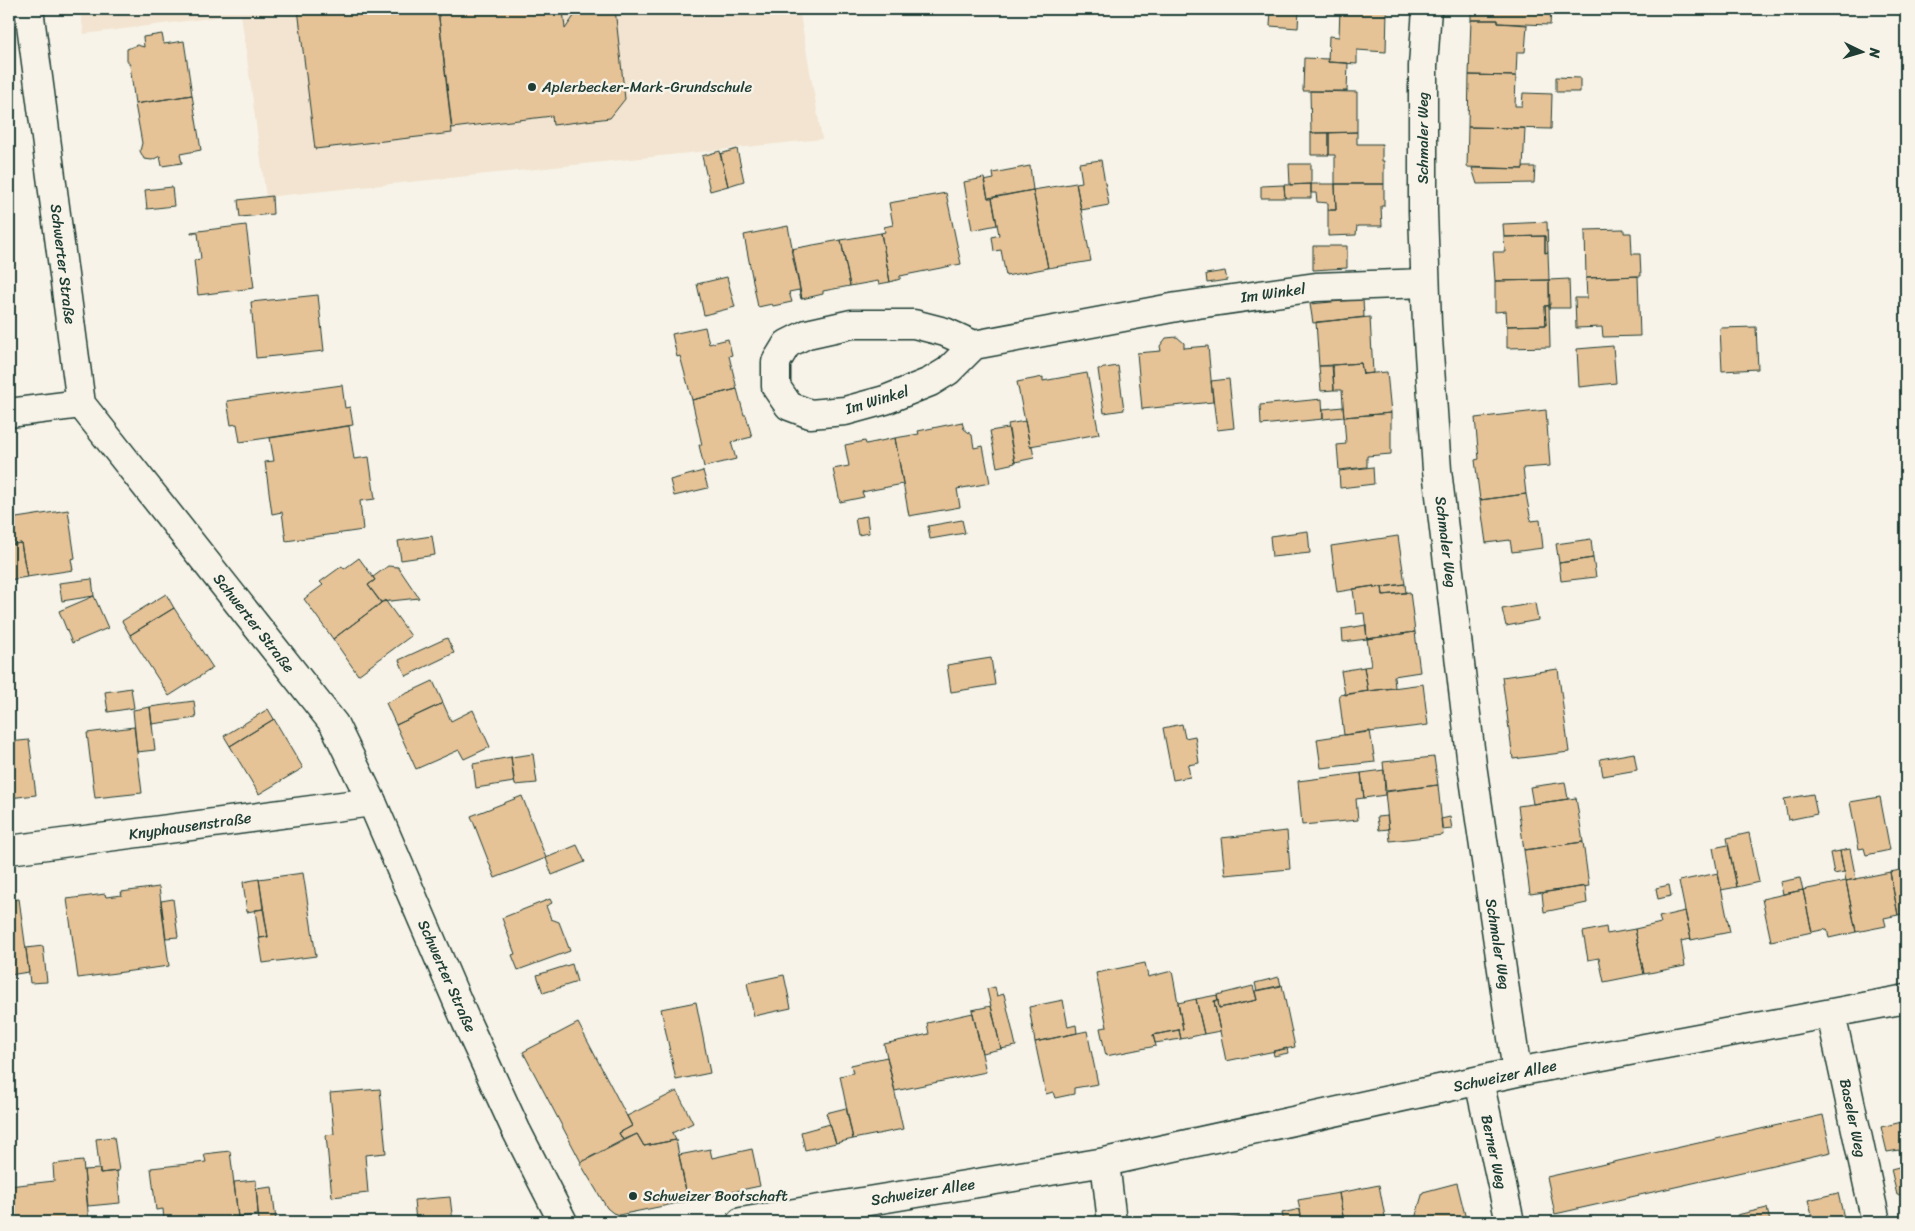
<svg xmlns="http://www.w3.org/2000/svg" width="1915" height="1231" viewBox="0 0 1915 1231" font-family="Sriracha,sans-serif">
	<rect width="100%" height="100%" fill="#f7f3e8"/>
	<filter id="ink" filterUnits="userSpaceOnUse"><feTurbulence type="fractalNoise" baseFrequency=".02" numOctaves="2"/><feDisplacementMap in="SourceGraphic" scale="10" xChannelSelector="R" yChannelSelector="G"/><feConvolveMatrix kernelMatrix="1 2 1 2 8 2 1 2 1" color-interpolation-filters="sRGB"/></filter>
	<g filter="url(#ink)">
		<path fill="#f2e4d0" d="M80 9H799L822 139 266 197 241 14 84 34Z"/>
		<path fill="#e6c297" stroke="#1f3d34" d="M298 9H438L452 133 315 149Z
			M444 9H563L565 29 579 9H615L625 99 610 118 553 125 552 116 452 128 438 10Z
			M1271 9H1299L1298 28 1270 26Z
			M1340 9 1387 10 1386 52 1357 50V64L1328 62 1329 36 1339 37Z
			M1352 9H1387V10Z
			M1471 9H1551L1550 25 1498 23V20H1471Z
			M1471 20H1498V23L1527 25 1525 52H1517L1516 76 1469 75Z
			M162 34 164 44 184 41 192 95 135 104 130 65 127 60V49L137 45 144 47 143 37Z
			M1304 58 1328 59V62L1348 63 1347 91H1303Z
			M1469 75 1516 76 1515 106H1522L1523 93 1552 94 1551 129 1468 127Z
			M1556 77 1580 78V92H1556Z
			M1310 91 1357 92V132L1311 133Z
			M192 95 201 150 180 154 182 163 162 166 160 156 152 160 144 159 140 151 142 143 135 104Z
			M1468 127 1525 128 1523 169 1467 167Z
			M1357 132V144H1382V161H1384V184H1335V155H1329V133Z
			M1311 133H1329V155H1311Z
			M737 149 744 181 728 186 720 154Z
			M720 151 728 186 710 191 702 156Z
			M1101 160 1109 205 1081 210 1076 183 1082 182 1079 163Z
			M1289 164H1311V184L1290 185Z
			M1030 166 1033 190 988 198 984 181 994 179 993 173Z
			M1523 167H1535L1534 183 1477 184 1472 168 1523 169Z
			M984 178 988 198H992L997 225 972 230 964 182Z
			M1076 183 1091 261 1048 268 1033 190Z
			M1311 184H1335L1336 210H1328V203L1317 202 1316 193H1311Z
			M1311 184V198H1285L1284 185Z
			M1335 184H1384V206H1381L1382 226H1357L1356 235 1328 236V210H1336Z
			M1284 185 1285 198H1261V186Z
			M172 187 174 206 147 209 145 190Z
			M1033 190 1048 268 1006 276 1001 250 994 251 992 237 999 235 992 198Z
			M946 193 961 264 900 276V279L890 282 881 233 885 232 884 227 893 225 889 203Z
			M272 196 273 214 240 217 238 200Z
			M1547 222 1548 252 1545 253V236L1504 237 1503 224Z
			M246 225 254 288 198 295 194 260 201 259 198 233H191V232Z
			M788 226 802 299H801L799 290 789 292 792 302 773 306 772 304 758 307 744 235Z
			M1624 229V233H1631L1632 254H1640L1641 276 1586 278 1585 230Z
			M881 233 890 282 879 284 878 281 850 286 841 240Z
			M1545 236V253L1548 252 1549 280 1495 281 1493 252H1505L1504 237Z
			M841 240 850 286 823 291V294L802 299 791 249Z
			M1313 246H1347V268L1313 270Z
			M1225 271 1227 280 1207 283 1206 274Z
			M1638 276 1640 336 1603 337 1602 327 1576 328 1575 298H1587L1586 278Z
			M727 277 735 307 704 315 697 284Z
			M1569 279 1570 308H1549V280Z
			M1549 280 1550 305 1545 306 1546 325 1507 326 1506 311 1495 312V281Z
			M318 295 324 351 256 358 251 302Z
			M1363 299 1364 317 1313 323 1310 304Z
			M1545 306H1549L1550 347 1507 348V326L1546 325Z
			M1370 317 1373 373 1363 374 1361 363 1319 366 1316 322Z
			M705 327 709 344 728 339 732 355 729 356 737 389 692 400 680 356 677 357 672 334Z
			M1756 327 1758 369 1722 371 1720 328Z
			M1177 337 1184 343V348L1208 346 1213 402 1142 409 1137 353 1161 351 1160 346 1166 338Z
			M1613 346 1616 383 1579 387 1577 349Z
			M1361 363 1363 374 1387 372 1391 413 1344 417 1342 390H1334L1332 365Z
			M1118 366 1124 410 1104 413 1098 369Z
			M1319 366H1333L1334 390 1321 391Z
			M1087 373 1099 434 1030 446 1017 382 1043 377V381Z
			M1229 379 1234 428 1217 430 1211 381Z
			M342 385 345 408 350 407 353 425 240 442 237 424 231 425 227 401Z
			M737 389 744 415H746L752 437 731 442 736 459 704 467 699 445H702L692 400Z
			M1322 399 1323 419 1261 425 1260 405Z
			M1343 407 1344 417 1323 419V409Z
			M1546 410 1550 466 1523 468 1526 494 1480 500 1475 460 1479 459 1475 418Z
			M1391 413V454L1367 456V467L1339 470 1337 445 1346 444 1344 417Z
			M1025 421 1030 446H1032L1034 458 1015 462 1008 424Z
			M962 422 964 429 972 435 974 448 983 446 990 483 957 489 960 507 909 516 895 438 919 434 918 431Z
			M349 426 354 459 369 457 375 499 360 501 363 530 286 541 282 512 272 514 265 462 274 461 270 438Z
			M1008 428 1015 463 997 467 990 431Z
			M895 438 903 484 862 492 864 497 840 502 833 469 849 466 845 445 865 441 866 444Z
			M1373 467 1374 484 1340 488 1339 471Z
			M703 471 708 488 674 496 670 480Z
			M1526 494 1531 521 1540 520 1543 548 1512 552 1510 540 1486 543 1480 500Z
			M68 510 75 558 71 559 73 570 27 577 21 543 14 544 10 519Z
			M867 516 869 533 858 535 855 518Z
			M962 520 965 533 930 539 928 526Z
			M1308 531 1310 553 1272 557 1270 536Z
			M432 536 435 555 401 560 398 541Z
			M1398 536 1405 584 1374 588V586L1337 592 1331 546Z
			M1591 539 1593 558 1559 563 1556 544Z
			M21 543 27 577 9 580V545Z
			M359 558 375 580 368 585 381 603 333 639 304 599 323 585 320 582 342 566 344 569Z
			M1593 558 1596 577 1561 581 1559 563Z
			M388 566 398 567 419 598 381 602 368 585 375 580 373 577Z
			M92 579 94 596 62 601 59 583Z
			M1405 584 1406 593 1383 595 1382 587Z
			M1374 586V588L1382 587 1383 595 1410 592 1415 632 1367 639 1364 613 1356 614 1353 589Z
			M166 594 174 608 130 635 122 621Z
			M94 596 108 628 72 643 59 611Z
			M385 600 411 636 358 675 333 639Z
			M1535 603 1538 620 1506 626 1502 609Z
			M174 608 213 668 169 696 130 635Z
			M1366 625 1367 639 1343 642 1342 629Z
			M1415 632 1420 672 1394 676 1395 688 1368 691 1364 667 1371 666 1367 639Z
			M447 638 454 653 406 676 399 660Z
			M991 658 995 685 951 692 947 665Z
			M1364 667 1368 691 1345 695 1341 671Z
			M1558 669 1569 752 1513 759 1502 677Z
			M433 681 443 703 396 725 386 703Z
			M1423 684 1428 725 1344 735 1339 695Z
			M131 688 134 708 108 712 105 692Z
			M194 701 196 718 152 724 150 707Z
			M443 703 451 721 473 710 490 747 464 759 459 750 416 769 396 725Z
			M150 707 155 750 137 752 133 710Z
			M268 709 274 719 230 746 224 736Z
			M274 719 303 768 259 794 230 746Z
			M1182 724 1185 738 1195 736 1199 763 1188 765 1190 777 1173 780 1163 728Z
			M134 727 142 793 95 798 87 733Z
			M1370 731 1375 762 1321 768 1317 739Z
			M29 740 36 795 9 798V742Z
			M1634 753 1637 770 1603 776 1600 759Z
			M533 754 537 783 515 785 511 757Z
			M511 757 514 782 476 788 473 764Z
			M1434 757 1438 785 1386 791 1383 762Z
			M1384 770 1385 795 1364 798 1361 773Z
			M1361 773 1364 798 1356 799 1358 820 1302 825 1298 781Z
			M1565 782 1568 799 1533 804 1530 787Z
			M1438 785 1443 835 1390 841 1385 792Z
			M1813 794 1817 814 1788 820 1784 799Z
			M522 796 546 858 495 878 471 816Z
			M1880 797 1890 850 1866 855 1864 848 1859 849 1850 802Z
			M1576 798 1583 842 1524 850 1518 806Z
			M1387 816 1389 829 1379 830 1377 817Z
			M1450 817 1452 829 1442 830 1441 819Z
			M1287 831 1290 869 1225 875 1221 838Z
			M1749 833 1759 882 1737 887 1727 838Z
			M1583 842 1589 886 1530 894 1524 850Z
			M577 845 585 862 552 875 546 858Z
			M1728 845 1737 887 1721 890 1713 848Z
			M1850 849 1856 879 1846 881 1840 851Z
			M1840 851 1844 872 1834 874 1830 853Z
			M1906 869V913L1898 915 1890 872Z
			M1890 872 1898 915 1884 918 1886 926 1856 932 1846 881Z
			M303 873 316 956 263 963 259 938 268 937 259 879Z
			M1718 873 1730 932 1691 940 1679 881Z
			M1800 878 1803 890 1783 894 1780 882Z
			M259 879 263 909 247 912 243 882Z
			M1846 881 1856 932 1829 938 1827 929 1812 932 1803 890Z
			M1669 885 1671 896 1658 899 1656 888Z
			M1585 886 1587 903 1544 912 1542 893Z
			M159 887 169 966 78 978 67 899 105 894 106 897 122 895 121 892Z
			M1803 890 1812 932 1771 941 1762 899Z
			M19 899 29 972 9 975V900Z
			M173 899 178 937 166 938 161 901Z
			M550 899 552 903 546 906 551 919 559 922 570 951 518 970 512 955 515 954 502 918Z
			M263 909 268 937 259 938 255 910Z
			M1685 911 1691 939 1681 941 1685 966 1644 974 1635 929 1661 923 1659 917Z
			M1606 927 1607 934 1635 929 1644 974 1604 982 1599 958 1588 960 1583 932Z
			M43 946 47 982 30 983 26 948Z
			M1145 963 1148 977 1172 971 1183 1029 1153 1035 1156 1046 1106 1056 1100 1028 1107 1027 1096 973Z
			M572 964 577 982 543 993 537 975Z
			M784 975 791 1008 754 1016 747 983Z
			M1279 977 1281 986 1257 991 1255 983Z
			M1282 985 1295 1047 1226 1061 1214 1001 1218 1000 1219 1008 1257 1000 1255 991Z
			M1253 986 1257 1000 1219 1008 1217 995Z
			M995 987 997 996 1004 994 1016 1046 1001 1049 987 989Z
			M1217 995 1218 1000 1214 1001 1220 1031 1204 1034 1196 999Z
			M1196 999 1204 1034 1181 1039 1179 1030 1183 1029 1178 1003Z
			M1063 1000 1068 1027 1076 1025 1077 1033 1035 1042 1029 1007Z
			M696 1002 710 1073 676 1080 661 1009Z
			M991 1006 1001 1049 982 1053 972 1010Z
			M973 1013 986 1072 895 1091 884 1044 929 1034 927 1023Z
			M578 1023 632 1126 619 1133 623 1140 581 1162 523 1052Z
			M1179 1030 1181 1039 1155 1043 1153 1035Z
			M1087 1031 1098 1084 1074 1088V1094L1055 1098 1053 1092 1046 1094 1035 1042Z
			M1287 1048 1288 1053 1274 1056 1273 1051Z
			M887 1057 903 1129 853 1139 840 1076 853 1073 851 1065Z
			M380 1089 386 1153 365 1155 368 1193 332 1197 326 1135 334 1134 330 1093Z
			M677 1091 693 1123 672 1133 676 1140 644 1146 637 1134 623 1140 619 1133 632 1126 627 1116Z
			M846 1108 853 1139 836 1143 826 1113Z
			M1823 1115 1831 1152 1555 1214 1547 1177Z
			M1906 1121V1193L1897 1195 1891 1169 1903 1166 1899 1150 1887 1152 1881 1127Z
			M830 1124 836 1143 805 1150 801 1132Z
			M637 1134 644 1146 676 1140 688 1201 619 1215 613 1213 607 1208 580 1163Z
			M114 1137 119 1171 100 1173 96 1139Z
			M710 1149 712 1158 752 1149 760 1186 688 1201 679 1155Z
			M230 1151 238 1217 220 1219 221 1222H164L163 1209 156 1210 151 1168 206 1162 204 1154Z
			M83 1161 89 1222H9V1186L54 1181 53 1164Z
			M100 1169V1173L117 1171 120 1203 88 1206 84 1170Z
			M256 1180 258 1215 238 1217 234 1182Z
			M1457 1183 1466 1219 1454 1222H1414L1423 1192Z
			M1379 1185 1386 1222H1344L1339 1193Z
			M272 1187 276 1220 259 1221 256 1189Z
			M1339 1193 1344 1222H1302L1298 1200Z
			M1838 1193 1845 1222H1801L1813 1219 1808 1200Z
			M450 1197 453 1222H416L414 1200Z
			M1767 1208 1770 1222H1739L1737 1215Z
			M1300 1209 1302 1222H1284L1282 1213Z
			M1244 1217 1245 1222H1215Z"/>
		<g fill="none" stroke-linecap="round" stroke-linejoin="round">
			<defs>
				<path id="street" d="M1427 9 1423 66V211L1427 324 1437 470 1472 765 1517 1072
					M974 345 945 332 914 324H852L807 334 787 344 776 362V387L789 406 810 414 845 411 885 400 930 382 948 371 974 345 1177 307 1316 287 1425 283
					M9 413 81 404
					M9 850 372 802
					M1831 1014 1876 1222
					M1479 1081 1510 1222
					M1105 1162 1112 1222
					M741 1222 1105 1162 1517 1072 1906 999"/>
				<path id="secondary" d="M29 9 81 404 334 724 372 802 465 1019 516 1130 563 1222"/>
			</defs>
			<use href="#street" stroke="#1f3d34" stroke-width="31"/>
			<use href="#secondary" stroke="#1f3d34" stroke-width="31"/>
			<use href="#street" stroke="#f7f3e8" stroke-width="28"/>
			<use href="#secondary" stroke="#f7f3e8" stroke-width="28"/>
		</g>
	</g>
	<g fill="#1f3d34" stroke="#f7f3e8" stroke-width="2">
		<circle cx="532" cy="87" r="5"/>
		<circle cx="633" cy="1196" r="5"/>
	</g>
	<g text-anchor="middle" stroke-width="5" stroke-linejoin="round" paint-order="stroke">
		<g font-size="15" fill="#1f3d34" stroke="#f7f3e8" text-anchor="start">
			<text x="542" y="92">Aplerbecker-Mark-Grundschule</text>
			<text x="643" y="1201">Schweizer Bootschaft</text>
		</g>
		<g font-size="15" fill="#1f3d34" stroke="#f7f3e8">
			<text transform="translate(1423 138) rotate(-90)" y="5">Schmaler Weg</text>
			<text transform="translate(63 264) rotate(83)" y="5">Schwerter Straße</text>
			<text transform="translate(1273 293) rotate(-8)" y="5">Im Winkel</text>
			<text transform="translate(877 400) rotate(-17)" y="5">Im Winkel</text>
			<text transform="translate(1446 542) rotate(83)" y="5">Schmaler Weg</text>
			<text transform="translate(254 623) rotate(52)" y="5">Schwerter Straße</text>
			<text transform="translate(190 826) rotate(-8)" y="5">Knyphausenstraße</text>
			<text transform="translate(1498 944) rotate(81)" y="5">Schmaler Weg</text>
			<text transform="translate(447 976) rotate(66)" y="5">Schwerter Straße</text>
			<text transform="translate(1505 1076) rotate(-12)" y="5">Schweizer Allee</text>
			<text transform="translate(1853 1118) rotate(78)" y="5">Baseler Weg</text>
			<text transform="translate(1494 1152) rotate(78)" y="5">Berner Weg</text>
			<text transform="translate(923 1192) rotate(-9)" y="5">Schweizer Allee</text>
		</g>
	</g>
	<rect width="1915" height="1231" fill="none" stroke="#f7f3e8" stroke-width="30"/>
	<rect x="15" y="15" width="1885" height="1201" fill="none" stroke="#1f3d34" stroke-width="2" filter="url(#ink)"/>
	<g transform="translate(1862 52) rotate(95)" stroke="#f7f3e8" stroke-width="4" paint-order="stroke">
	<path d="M0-4L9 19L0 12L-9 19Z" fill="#1f3d34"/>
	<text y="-8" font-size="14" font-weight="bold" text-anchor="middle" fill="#1f3d34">N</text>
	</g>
</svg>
